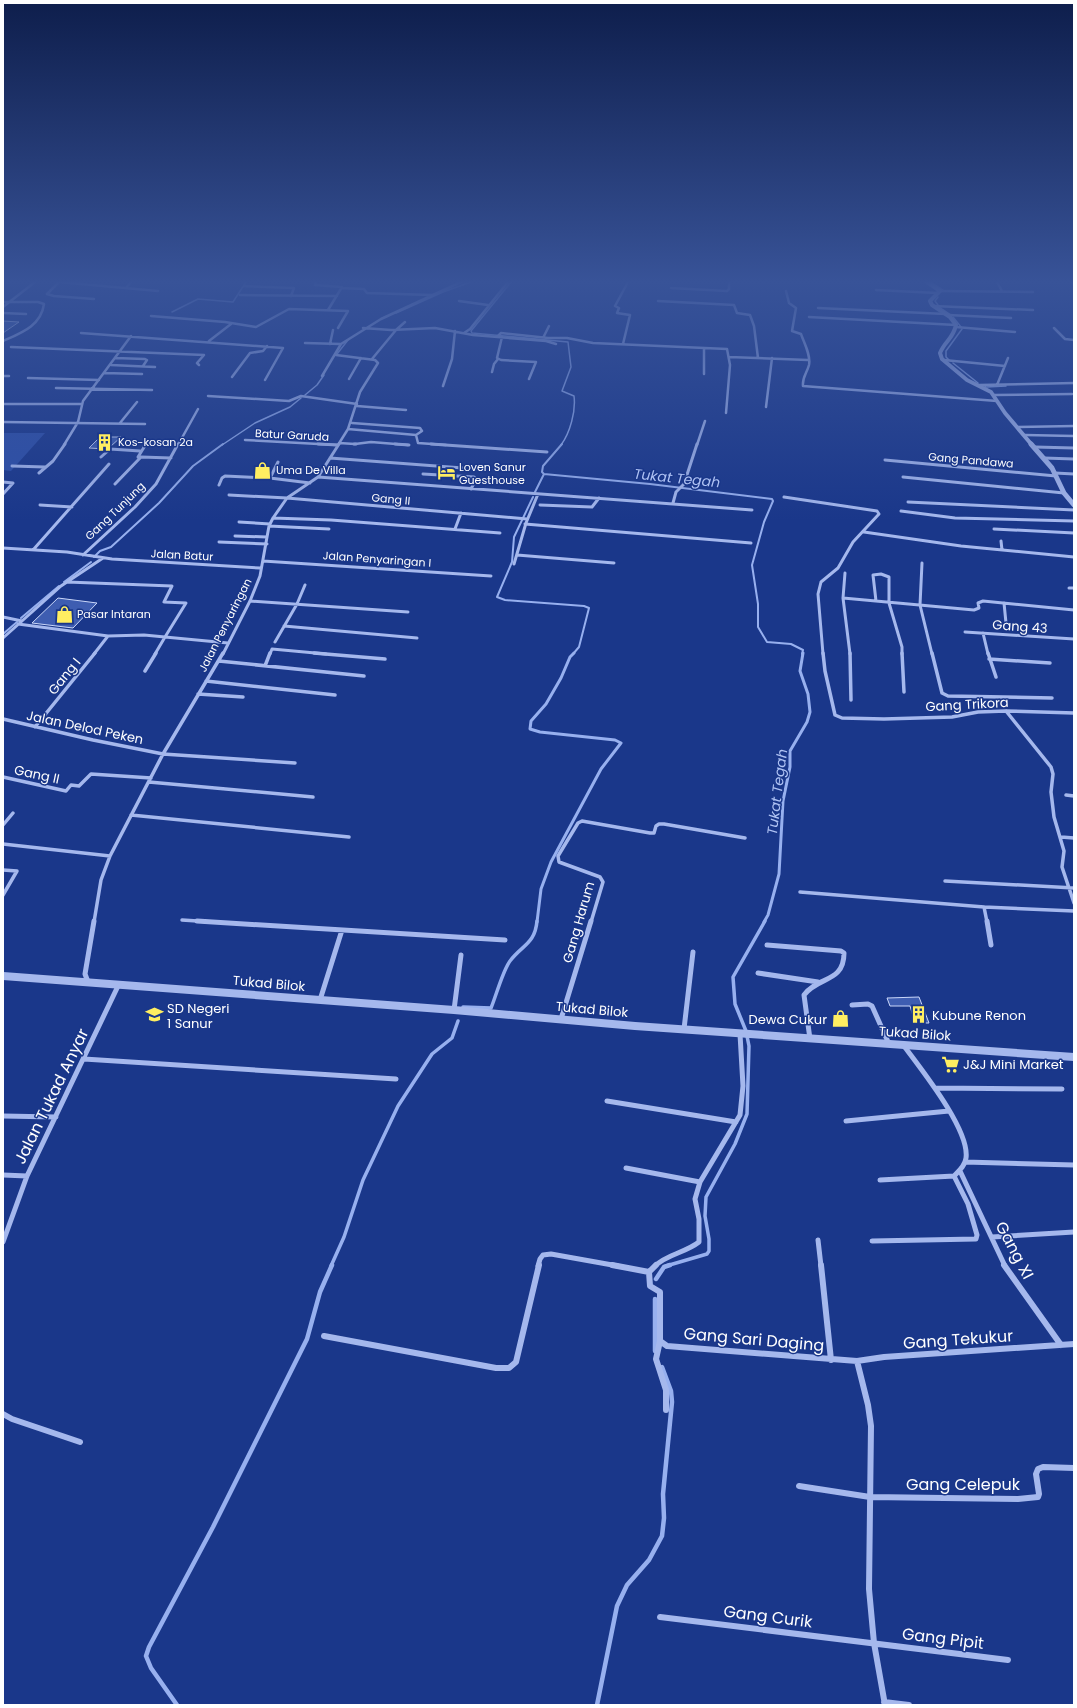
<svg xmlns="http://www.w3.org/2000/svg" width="1077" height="1708" viewBox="0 0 1077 1708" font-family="Poppins,sans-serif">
	<rect width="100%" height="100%" fill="#1a378a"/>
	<path fill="#2d4fa8" d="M3 433H45L11 471 3 470Z"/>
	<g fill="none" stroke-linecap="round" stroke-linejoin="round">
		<path stroke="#97b0ef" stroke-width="1.5" d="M511 282 471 331 472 333 568 342 571 367 562 391 574 396C576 411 570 433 561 445
			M931 282 943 290
			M938 297 935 301 938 305
			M939 307 951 315
			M172 312 198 299 233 302 246 282
			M396 313 443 292 471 282
			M953 317 961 327
			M337 354 348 340
			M949 360 946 357V351L962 329
			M953 363 978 383
			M983 385 986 387 1006 386
			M305 395 317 385 324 375
			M222 445 255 423 290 407 301 398"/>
		<path stroke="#97b0ef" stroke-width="2" d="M562 444 543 466 542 472 544 474 650 484 772 499 773 501 764 522 752 565 758 604V627L767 642 791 644 803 650 802 654
			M535 492 544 474
			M533 497 514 537 512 562 497 597 505 600 584 606 589 608 579 647 573 654
			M94 557 100 551 111 547 159 503 193 466 223 444
			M64 582 91 562
			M21 618 59 586
			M3 634 17 622"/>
		<path stroke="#97b0ef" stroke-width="3" d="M537 922 541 889 551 862 601 769 621 743 615 740 540 732 530 729 531 721 546 704 561 678 570 657 574 653
			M764 922 768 915 779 874 783 801 790 767V751L807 722 810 712 808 694 800 671 803 653"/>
		<path stroke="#97b0ef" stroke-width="3.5" d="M463 1007 491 1008C496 996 503 970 510 961 522 945 535 944 537 921
			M331 1266 344 1237 363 1180 398 1106 432 1054 452 1038 458 1021
			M666 1266 707 1254 709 1251V1239L705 1216 706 1197 735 1144 747 1114 749 1046 746 1031 735 1004 733 977 765 921"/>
		<path stroke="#97b0ef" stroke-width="4.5" d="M656 1279 664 1267 670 1265
			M655 1299V1351
			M177 1705 151 1668 146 1656 149 1647 213 1527 307 1339 320 1292 332 1265
			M597 1705 617 1606 627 1585 649 1560 662 1536 664 1518 663 1494 672 1402 671 1391 662 1367"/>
	</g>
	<path fill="#3e5db1" stroke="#cad7f9" d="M3 321 19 322 3 333Z
		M100 437H121L111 446 105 449 89 448Z
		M58 598 97 603 73 628 32 623Z
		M919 997 929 1023H915L910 1006H890L887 998Z"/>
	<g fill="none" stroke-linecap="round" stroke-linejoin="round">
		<path stroke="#a5b8ed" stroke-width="2.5" d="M59 282 158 291
			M59 282 47 294 54 296 94 299
			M316 282 315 285 342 287 328 310
			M997 282 1002 291
			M1072 282 1074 284
			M244 286 294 288 291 296
			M126 288 131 282
			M341 288 364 289 367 293 432 295
			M671 288 727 291 729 289V282
			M876 290 938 293
			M786 291 789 303 796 308 792 331 801 334C804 343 811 355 809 365 807 373 802 377 803 386L997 401
			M940 291 1033 292
			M240 295 337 296
			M459 301 488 305
			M658 301 734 305 737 313 750 315 754 326 758 358
			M3 302H38L44 304C41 326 21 333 3 341
			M933 306 1033 310
			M3 307 35 282
			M818 308 946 314
			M3 313 26 314
			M948 315 1011 318
			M151 316 225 322 256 327 289 309 348 311 338 328
			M809 317 956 325
			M956 327 1015 332
			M363 328 391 330 435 328 473 335 546 341 556 344
			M1054 328 1065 339 1074 340
			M81 333 283 348 265 380
			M464 333 470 329 508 282
			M498 336 501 333 548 338H567L593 343 727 349 730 365 726 413
			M502 337 497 358 501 360 536 362 529 379
			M543 338 549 326
			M209 341 231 324
			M305 343 341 344 322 376
			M330 344 333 330
			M341 344 381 319 461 282
			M623 344 630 315 617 313 619 308 615 306 628 282
			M11 347 204 355 197 363 199 365
			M704 348V374
			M336 355 375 360 378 363 360 392 348 429 338 445
			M729 357 808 360
			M115 358 145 359 147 360 143 366
			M372 359 396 330 405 322
			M944 360 1005 366
			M111 365 155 367
			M492 372 494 364 498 359
			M104 373 142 374
			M3 376H9
			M232 377 250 353 263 351 267 346
			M28 378 99 380
			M349 379 361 358
			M979 385 1074 383
			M997 385 1008 358
			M443 386 452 359 455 331
			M56 388 152 390
			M994 395 1072 394
			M208 396 289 401 301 396 357 404
			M3 404H82
			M357 406 406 410
			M766 407 772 358
			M3 422 145 424
			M120 423 137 402
			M352 423 420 428 422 431 416 435 418 443 446 445
			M1018 427 1074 426
			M348 429 416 435
			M1025 435 1074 436
			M245 440 337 445
			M339 443 355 444 371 442 408 445
			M64 445 78 422 83 401 131 336
			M178 445 198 409
			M697 445 705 421"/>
		<path stroke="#a5b8ed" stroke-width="3" d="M318 444 338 445
			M354 444H356
			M395 444 409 445
			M431 444 547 452
			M1035 447 1074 448
			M101 457 110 449 140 451
			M140 457H138L146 444
			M330 458 463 468
			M1044 458 1074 459
			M885 460 1056 476
			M12 466 45 467
			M39 473 53 461 65 444
			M1055 473 1074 474
			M423 474 474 477 476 479 471 489
			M318 477 752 510
			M903 477 1064 493
			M270 478 278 462
			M3 482 13 483 3 494
			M115 484 141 457 171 458
			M219 485 222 478 225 476 270 478 310 483
			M229 495 287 498 527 519
			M784 497 877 511 879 514 853 542 838 568 821 582 818 594 823 654
			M908 502 1074 510
			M673 503 676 492 684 484 697 444
			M40 505 72 507
			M540 505 592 507 599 498
			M901 511 955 518 1074 521
			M273 518 331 520 500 533
			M239 522 270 524
			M525 524 751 543
			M269 526 329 529
			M455 529 461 513
			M994 529 1074 533
			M864 532 961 546 1074 557
			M235 536 267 537
			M1001 541 1002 550
			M219 542 267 544
			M3 548 67 552 112 559 260 568
			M33 550 109 464
			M83 555 135 507 156 484 178 444
			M517 555 614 563
			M263 561 491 576
			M922 563 920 605 932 654
			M514 564 526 523 538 494
			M845 573 843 598 850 654
			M67 582 172 586 164 602 186 603 165 637 228 643
			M1069 588H1074
			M843 598 974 610 979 608 978 603 983 601 1074 610
			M250 601 408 612
			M876 601 873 575 881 574 889 577V603L902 647V654
			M1004 603 1006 623
			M3 617 22 621
			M18 624 108 636 144 635 165 637 155 654
			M284 626 417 638
			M965 632 1074 639
			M983 633 988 654
			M3 638 61 586 103 558
			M275 642 297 604 305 585
			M94 654 108 636
			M223 654 250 601 260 576 269 526 273 518 287 498 318 477 339 444
			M270 654 272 649 326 654"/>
		<path stroke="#a5b8ed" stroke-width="3.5" d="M314 653 385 659
			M823 653 825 671 835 715 842 718 884 719 952 717 978 712 1006 711 1074 713
			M850 653 851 700
			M902 653 904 692
			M932 653 942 693 948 696 1052 698
			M988 653 996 677
			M989 659 1050 663
			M219 661 364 676
			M265 666 270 653
			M145 671 156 653
			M206 681 335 695
			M198 694 243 697
			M1006 711 1051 767 1053 774 1051 792 1054 817 1064 851 1062 867 1074 903
			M3 719 93 740 163 754 295 763
			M35 727 95 653
			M3 777 66 791 71 785 79 786 91 774 151 778
			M149 782 313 797
			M1066 795 1074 796
			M131 815 349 837
			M3 825 13 813
			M1061 837 1074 838
			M3 844 110 856
			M3 870 17 871 3 895
			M945 881 1074 888
			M800 892 984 907 1074 911
			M984 907 987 922
			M182 920 213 922
			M94 922 101 880 110 856 163 754 223 653
			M591 922 603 882 600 877 559 862 558 856 578 823 582 821 650 833H654L656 826 659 824H664L745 838"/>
		<path stroke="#a5b8ed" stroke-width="5" d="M197 921 505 940
			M987 921 991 945
			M767 945 841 951 844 953C844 983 818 976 804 995L810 1039
			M758 973 818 982
			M88 982 85 974 94 921
			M320 1000 342 930
			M852 1005 868 1004 872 1006 889 1044
			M454 1010 461 955
			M561 1019 591 921
			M684 1029 693 952
			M84 1059 396 1079
			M935 1088 1062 1089
			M607 1101 736 1122
			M3 1116 56 1117
			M846 1121 949 1111
			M965 1162 1074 1165
			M626 1168 700 1182
			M960 1171 1005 1266
			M3 1175 27 1176
			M880 1180 954 1176
			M992 1237 1074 1232
			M818 1240 821 1266
			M872 1241 976 1239 977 1235 968 1204 954 1176C959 1171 965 1166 966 1158 970 1130 921 1069 904 1046
			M3 1242 27 1176 119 984
			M538 1266 540 1259 543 1255 551 1254 618 1266
			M655 1266C667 1254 685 1253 699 1242V1219L695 1199 700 1182 740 1115 743 1086 740 1034"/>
		<path stroke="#a5b8ed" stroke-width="6" d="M612 1265 649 1272
			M656 1265 649 1272 650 1286 660 1292V1341L656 1359 666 1390V1410
			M821 1265 831 1360
			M1004 1265 1061 1345
			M324 1336 496 1368H509L516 1362 539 1265
			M660 1341 667 1346 857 1361 884 1357 1074 1344
			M857 1361 868 1405 871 1426 869 1589 874 1643 885 1705
			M3 1414 12 1419 80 1442
			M799 1486 870 1497 1018 1499 1038 1497 1039 1494 1036 1474 1038 1469 1043 1467 1074 1468
			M660 1617 1008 1660
			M884 1702 909 1705"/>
		<path stroke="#a5b8ed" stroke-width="4" d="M927 282 940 291 930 301 932 305 950 317 956 325C953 339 945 341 940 353L942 359 967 380 991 392 1005 413 1032 445"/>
		<path stroke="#a5b8ed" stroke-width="5" d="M1031 444 1052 468 1064 493 1074 505"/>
		<path stroke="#a5b8ed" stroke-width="8" d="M3 976 454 1010 635 1026 1074 1057"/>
	</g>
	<linearGradient id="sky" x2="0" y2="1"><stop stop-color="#0e1e4c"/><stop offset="0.54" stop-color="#385398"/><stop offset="1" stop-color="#385398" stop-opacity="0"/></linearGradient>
	<rect width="1077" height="521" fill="url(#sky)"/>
	<defs>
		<symbol id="building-bare" viewBox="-9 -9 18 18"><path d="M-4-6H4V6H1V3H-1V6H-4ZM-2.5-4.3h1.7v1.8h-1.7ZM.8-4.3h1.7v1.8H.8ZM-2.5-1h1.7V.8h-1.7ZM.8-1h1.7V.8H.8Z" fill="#ffee61" stroke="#1a378a" stroke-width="2.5" paint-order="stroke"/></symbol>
		<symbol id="shop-bare" viewBox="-9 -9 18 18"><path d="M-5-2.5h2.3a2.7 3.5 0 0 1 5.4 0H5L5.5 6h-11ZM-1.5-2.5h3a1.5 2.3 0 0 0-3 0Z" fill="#ffee61" stroke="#1a378a" stroke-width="2.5" paint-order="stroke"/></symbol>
		<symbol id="hotel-bare" viewBox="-9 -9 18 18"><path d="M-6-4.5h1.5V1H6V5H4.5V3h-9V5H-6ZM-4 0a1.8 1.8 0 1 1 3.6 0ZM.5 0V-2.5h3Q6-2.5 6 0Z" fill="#ffee61" stroke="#1a378a" stroke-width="2.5" paint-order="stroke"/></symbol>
		<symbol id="school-bare" viewBox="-9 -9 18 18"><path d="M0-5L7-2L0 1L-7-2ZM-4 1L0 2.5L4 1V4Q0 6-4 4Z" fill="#ffee61" stroke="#1a378a" stroke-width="2.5" paint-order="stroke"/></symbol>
		<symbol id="supermarket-bare" viewBox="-9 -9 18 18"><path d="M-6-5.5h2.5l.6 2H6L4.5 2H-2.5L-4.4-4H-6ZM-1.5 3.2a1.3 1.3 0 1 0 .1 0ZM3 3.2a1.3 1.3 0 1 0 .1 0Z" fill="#ffee61" stroke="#1a378a" stroke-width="2.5" paint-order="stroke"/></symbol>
	</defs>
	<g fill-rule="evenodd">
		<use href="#building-bare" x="92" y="430" width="25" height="25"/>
		<use href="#shop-bare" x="250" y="458" width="25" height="25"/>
		<use href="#hotel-bare" x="434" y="460" width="25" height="25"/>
		<use href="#shop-bare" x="52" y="602" width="25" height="25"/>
		<use href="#school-bare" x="142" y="1002" width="25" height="25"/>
		<use href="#building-bare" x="906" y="1002" width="25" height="25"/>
		<use href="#shop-bare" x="828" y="1006" width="25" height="25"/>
		<use href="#supermarket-bare" x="938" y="1052" width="25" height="25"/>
	</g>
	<g text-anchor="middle" stroke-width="3" stroke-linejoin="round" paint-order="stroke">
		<g font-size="11" fill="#fff" stroke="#1a378a">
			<text transform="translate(292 435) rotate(3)" y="4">Batur Garuda</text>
			<text transform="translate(971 460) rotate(5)" y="4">Gang Pandawa</text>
			<text transform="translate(391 499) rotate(5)" y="4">Gang II</text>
			<text transform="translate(115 511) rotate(-44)" y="4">Gang Tunjung</text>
			<text transform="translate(182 555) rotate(3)" y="4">Jalan Batur</text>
			<text transform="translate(377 559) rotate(4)" y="4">Jalan Penyaringan I</text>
			<text transform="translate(225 625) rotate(-63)" y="4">Jalan Penyaringan</text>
		</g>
		<g font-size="11" fill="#fff" stroke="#1a378a" text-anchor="start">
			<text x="118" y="446">Kos-kosan 2a</text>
			<text x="459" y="471">Loven Sanur<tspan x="459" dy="13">Guesthouse</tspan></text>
			<text x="276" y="474">Uma De Villa</text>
			<text x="77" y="618">Pasar Intaran</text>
		</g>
		<g font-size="13" fill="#fff" stroke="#1a378a">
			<text transform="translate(1020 626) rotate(4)" y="5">Gang 43</text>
			<text transform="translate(64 676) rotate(-51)" y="5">Gang I</text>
			<text transform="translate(967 704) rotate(-3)" y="5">Gang Trikora</text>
			<text transform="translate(85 727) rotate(12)" y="5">Jalan Delod Peken</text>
			<text transform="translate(37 774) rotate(12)" y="5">Gang II</text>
			<text transform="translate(578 922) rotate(-74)" y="5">Gang Harum</text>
			<text transform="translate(269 983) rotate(5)" y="5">Tukad Bilok</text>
			<text transform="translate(592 1009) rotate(5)" y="5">Tukad Bilok</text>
			<text transform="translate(915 1033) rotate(4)" y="5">Tukad Bilok</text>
		</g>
		<g font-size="13" fill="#fff" stroke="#1a378a" text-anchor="start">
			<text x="167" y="1013">SD Negeri<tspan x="167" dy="15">1 Sanur</tspan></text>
			<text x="932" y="1020">Kubune Renon</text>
			<text x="827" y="1024" text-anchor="end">Dewa Cukur</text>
			<text x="963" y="1069">J&amp;J Mini Market</text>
		</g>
		<g font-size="14" font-style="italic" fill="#b0c3f4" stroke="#1a378a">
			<text transform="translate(677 478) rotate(6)" y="5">Tukat Tegah</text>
			<text transform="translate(777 792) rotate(-83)" y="5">Tukat Tegah</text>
		</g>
		<g font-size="16" fill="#fff" stroke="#1a378a">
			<text transform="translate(51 1096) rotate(-64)" y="6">Jalan Tukad Anyar</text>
			<text transform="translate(1015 1250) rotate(62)" y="6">Gang XI</text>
			<text transform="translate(754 1339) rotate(5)" y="6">Gang Sari Daging</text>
			<text transform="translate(958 1339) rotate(-4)" y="6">Gang Tekukur</text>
			<text x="963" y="1490">Gang Celepuk</text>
			<text transform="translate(768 1616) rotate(7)" y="6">Gang Curik</text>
			<text transform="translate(943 1638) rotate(7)" y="6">Gang Pipit</text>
		</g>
	</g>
	<rect width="1077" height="1708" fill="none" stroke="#ffffff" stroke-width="8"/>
</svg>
